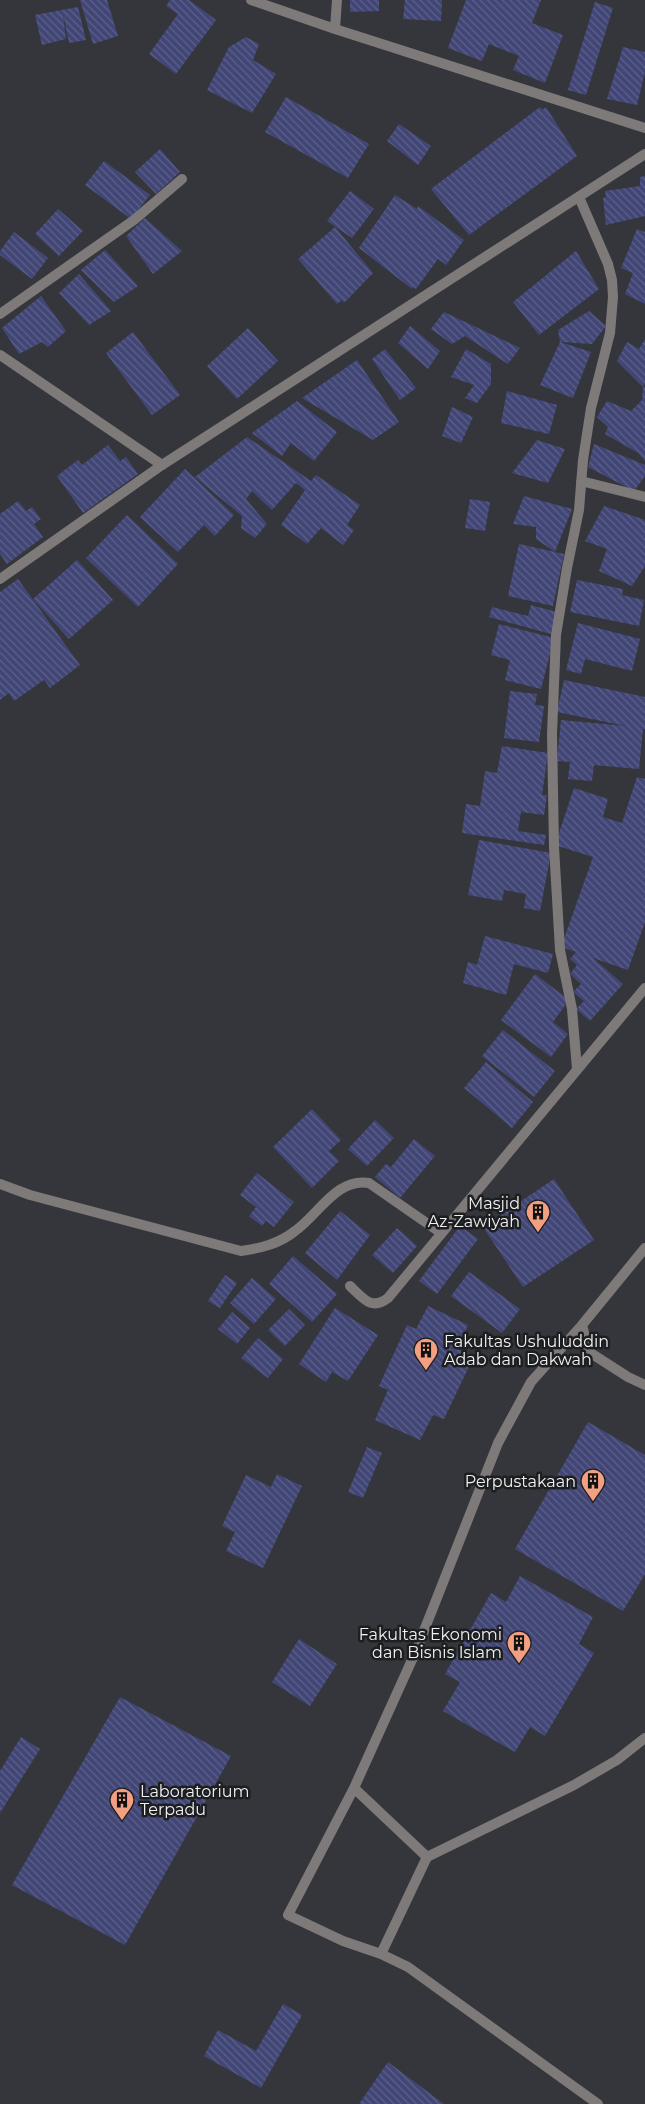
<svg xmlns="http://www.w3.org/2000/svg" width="645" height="2104" viewBox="0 0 645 2104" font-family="Montserrat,sans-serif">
	<defs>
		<pattern id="building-back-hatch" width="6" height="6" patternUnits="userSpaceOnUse" patternTransform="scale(1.25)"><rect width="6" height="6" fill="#414676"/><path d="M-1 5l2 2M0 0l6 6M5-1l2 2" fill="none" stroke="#5d618a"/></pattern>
	</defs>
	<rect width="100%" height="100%" fill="#35363b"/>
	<path fill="url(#building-back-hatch)" d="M80 0H107L118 36 93 44Z
		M170 0H189L216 20 176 74 149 54 178 14 166 6Z
		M350 0H379V11L350 12Z
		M405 0H442L441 21 403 19Z
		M466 0H541L532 23 563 35 545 83 513 70 519 56 489 44 482 61 448 48Z
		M595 2 613 8 586 95 568 90Z
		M78 7 86 40 69 43 63 14 66 39 42 45 35 15Z
		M246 37 259 44 253 60 276 74 252 113 207 90 229 47Z
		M623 47 645 52V72L637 105 607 99Z
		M286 97 369 144 348 178 265 132Z
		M540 107 542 110 546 107 577 156 469 235 431 189Z
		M399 124 431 146 418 165 387 141Z
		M160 149 180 172 156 194 135 172Z
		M104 161 150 195 131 219 85 185Z
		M645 176V216L606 225 603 198 606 197 605 191 640 186V177Z
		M350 191 374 209 352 238 327 221Z
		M395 195 417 209 418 206 464 240 446 265 438 259 416 289 413 287 412 289 359 248Z
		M58 209 83 231 59 256 35 234Z
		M145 218 182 251 153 274 126 236Z
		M335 227 373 273 344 303 342 300 337 304 298 259Z
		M637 229 645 232V304L625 294 633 273 621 268Z
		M14 232 48 258 32 279 0 255V251Z
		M105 250 138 286 114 302 81 270Z
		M576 251 599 289 539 335 513 302Z
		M79 274 111 311 89 325 59 293Z
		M41 296 66 331 48 347 42 342 19 354 2 328Z
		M589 311 606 326 592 344 560 342 558 330Z
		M444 312 520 348 508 364 465 336 452 344 431 329Z
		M410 326 440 351 428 369 398 343Z
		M248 328 278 361 237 399 207 366Z
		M133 332 180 395 152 415 106 353Z
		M645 339V384L643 387H645V461L638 453 605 434 608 427 597 417 607 401 631 411 642 400 643 387 617 361 627 342 639 349Z
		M560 342 591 352 573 398 540 385Z
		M385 349 416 388 400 400 372 359Z
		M466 349 491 364V384L477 403 465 398 474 385 451 377Z
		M357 360 399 422 373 440 302 398Z
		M507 391 557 405 549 434 501 423Z
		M297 401 337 432 314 461 291 443 282 456 252 433Z
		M452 407 473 417 461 443 442 436Z
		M247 437 311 481 316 475 360 505 347 525 354 530 343 545 321 528 307 544 281 525 305 490 296 483 272 510 252 491 246 499 267 524 255 538 241 528 242 516 195 477Z
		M537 440 565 449 548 483 512 473Z
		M594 444 645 465V476L634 491 588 467Z
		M108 445 120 461 126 457 138 474 83 513 57 476 78 460 82 465Z
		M185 469 234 515 215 536 204 525 178 552 140 517Z
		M524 496 572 509 555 552 536 539V527L513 524Z
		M470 499 490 502 485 531 465 528Z
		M18 501 26 511 32 507 41 519 34 524 43 537 7 564 0 554V514Z
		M604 506 645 520V566L632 586 599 571 607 549 585 541Z
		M127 515 178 564 138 607 86 558Z
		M519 544 564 554 553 606 508 596Z
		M77 560 113 600 69 639 33 599Z
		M18 579 80 665 50 688 44 680 14 701 9 693 0 700V592Z
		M577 580 623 589 622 595 644 600 639 626 570 612Z
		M531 605 557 612 551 634 489 617 492 607 528 616Z
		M578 623 640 639 632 671 585 659 581 674 566 670Z
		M499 624 554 638 541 689 505 680 510 660 491 655Z
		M564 680 645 697V729H643L639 769 594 765 592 781 568 779 570 762 557 761 561 720 626 726 557 712Z
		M510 691 537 694 535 705 544 706 539 742 504 738Z
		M502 746 548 753 542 795H547L544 815 521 812 518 831 546 835 544 845 462 833 466 804 480 806 485 771 497 773Z
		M637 777 645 779V922L628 970 593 958 623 984 590 1021 576 1009 584 1001 573 992 581 984 570 974 577 965 570 959 576 952 561 947 593 857 555 845 574 788 608 799 603 817 622 823Z
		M479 840 551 853 540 911 524 908 526 894 504 890 502 901 468 895Z
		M485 936 553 954 548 973 514 964 506 995 463 983 468 962 477 965Z
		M535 974 569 1000 553 1022 568 1034 551 1057 501 1020Z
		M503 1030 555 1071 534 1097 482 1056Z
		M486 1062 533 1102 512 1128 464 1088Z
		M312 1109 341 1140 329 1151 339 1161 312 1188 273 1147Z
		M375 1120 394 1138 367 1166 348 1149Z
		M414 1139 435 1156 400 1198 375 1177 386 1164 391 1167Z
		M257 1173 294 1202 274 1227 266 1221 262 1226 249 1216 256 1207 240 1195Z
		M554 1179 594 1240 523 1287 483 1227Z
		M340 1211 370 1235 337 1280 305 1253Z
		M460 1226 478 1239 437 1294 419 1281Z
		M397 1228 417 1246 393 1273 372 1255Z
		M293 1256 337 1294 312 1322 269 1284Z
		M469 1272 520 1309 502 1333 451 1296Z
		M225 1275 237 1283 220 1308 208 1301Z
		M252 1278 276 1299 254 1324 230 1303Z
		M428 1306 468 1325 458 1349 474 1356 444 1419 433 1415 420 1440 375 1420 388 1390 379 1386 407 1325 416 1329Z
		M335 1308 378 1335 348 1381 332 1372 326 1382 299 1364Z
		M289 1309 305 1325 285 1346 268 1330Z
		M232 1312 250 1328 237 1344 218 1329Z
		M258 1338 283 1359 268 1378 241 1358Z
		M588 1422 645 1455V1574L623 1611 515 1549Z
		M367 1447 382 1453 363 1498 348 1492Z
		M277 1474 302 1486 263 1568 226 1551 235 1532 222 1526 246 1475 271 1487Z
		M520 1576 593 1617 579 1644 594 1653 545 1736 530 1727 515 1752 443 1711 460 1682 445 1674 491 1593 506 1602Z
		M299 1639 337 1664 310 1706 272 1682Z
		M120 1697 231 1756 125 1945 12 1885Z
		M21 1737 40 1749 0 1813V1771Z
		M283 2004 302 2015 261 2088 204 2056 218 2030 256 2051Z
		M388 2062 444 2104H359Z"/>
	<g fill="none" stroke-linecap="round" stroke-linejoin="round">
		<path stroke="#7d7a79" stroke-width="10" d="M582 1325 589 1352 628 1377 645 1385
			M354 1788 427 1857 574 1785 617 1760 645 1738
			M381 1954 427 1857
			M598 2104 408 1967 381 1954 343 1941 288 1915 354 1788 416 1651 498 1443 531 1382 582 1325 645 1248"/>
		<path stroke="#7d7a79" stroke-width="10" d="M251 0 335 29 645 128
			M335 29 337 0
			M0 314 134 220 182 179
			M0 355 162 465
			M581 481 645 497
			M577 1069 572 1009 560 950 554 847 552 734 556 635 567 568 579 510 583 460 591 408 610 333 613 297 612 280 608 264 579 197
			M0 1184 30 1195 241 1251C261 1248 279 1244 295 1231 318 1215 337 1177 369 1183L441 1233
			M350 1286C363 1298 371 1311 388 1298L645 988"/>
		<path stroke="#7d7a79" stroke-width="10" d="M0 579 162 465 645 154"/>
	</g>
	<defs>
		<symbol id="building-pin" viewBox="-11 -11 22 30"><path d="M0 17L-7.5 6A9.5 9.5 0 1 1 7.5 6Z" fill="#f3a082" stroke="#1d1e20"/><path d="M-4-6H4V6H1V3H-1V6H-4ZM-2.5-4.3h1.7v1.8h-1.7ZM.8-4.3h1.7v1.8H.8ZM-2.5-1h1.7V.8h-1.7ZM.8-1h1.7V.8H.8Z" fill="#111"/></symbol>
	</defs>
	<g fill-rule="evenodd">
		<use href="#building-pin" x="524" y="1198" width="28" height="38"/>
		<use href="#building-pin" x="412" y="1336" width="28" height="38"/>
		<use href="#building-pin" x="579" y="1467" width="28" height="38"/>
		<use href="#building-pin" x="505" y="1629" width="28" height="38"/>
		<use href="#building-pin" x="108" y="1786" width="28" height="38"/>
	</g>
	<g text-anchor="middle" stroke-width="5" stroke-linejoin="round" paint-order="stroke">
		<g font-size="16" fill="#f1f1f4" stroke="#1d1e20" text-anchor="end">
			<text x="520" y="1209">Masjid<tspan x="520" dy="18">Az-Zawiyah</tspan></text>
			<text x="444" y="1347" text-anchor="start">Fakultas Ushuluddin<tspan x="444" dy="18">Adab dan Dakwah</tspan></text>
			<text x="576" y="1487">Perpustakaan</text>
			<text x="502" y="1640">Fakultas Ekonomi<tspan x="502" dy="18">dan Bisnis Islam</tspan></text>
			<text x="140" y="1797" text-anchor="start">Laboratorium<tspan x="140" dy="18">Terpadu</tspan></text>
		</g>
	</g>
</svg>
